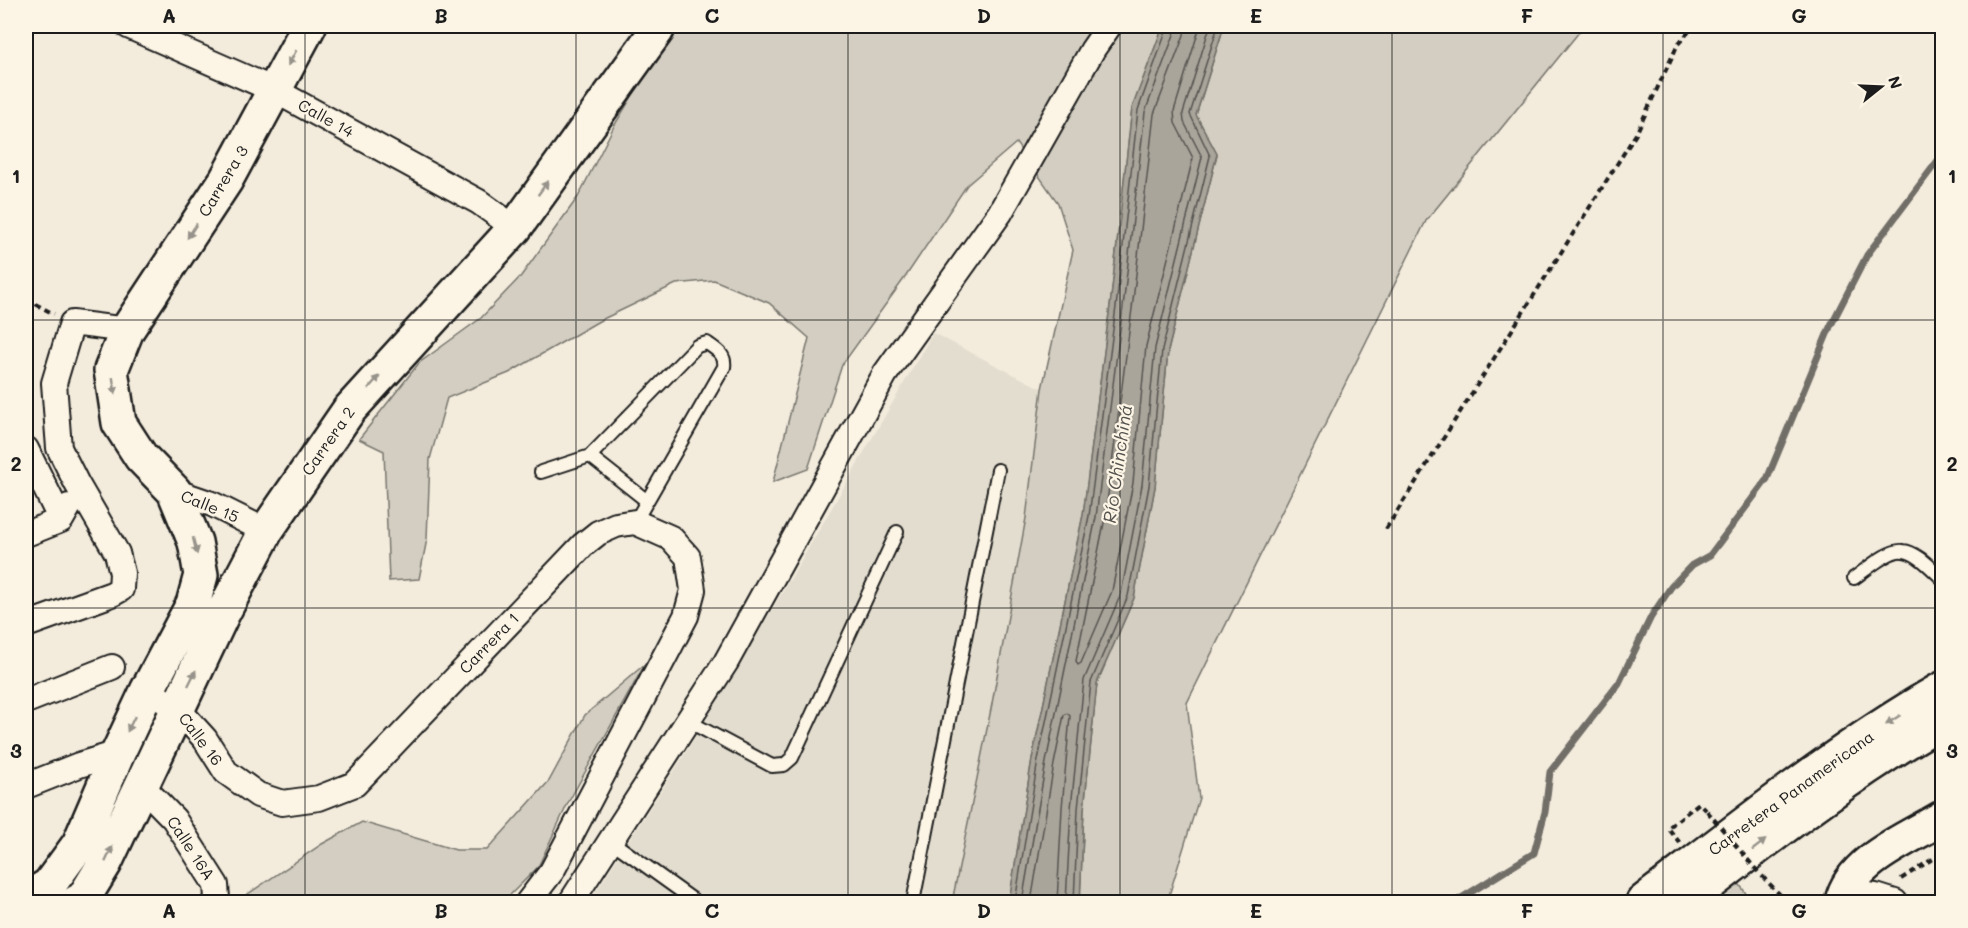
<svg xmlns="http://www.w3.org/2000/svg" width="1968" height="928" viewBox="0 0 1968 928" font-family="Mali,sans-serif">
	<rect width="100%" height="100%" fill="#f3ecdd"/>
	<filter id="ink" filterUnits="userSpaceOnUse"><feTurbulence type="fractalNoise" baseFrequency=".0167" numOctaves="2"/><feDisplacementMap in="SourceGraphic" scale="12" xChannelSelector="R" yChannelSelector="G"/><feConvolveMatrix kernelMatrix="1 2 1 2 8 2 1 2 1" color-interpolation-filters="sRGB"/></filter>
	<g filter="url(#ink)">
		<path fill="#e3ddcf" d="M933 333 1042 389 1026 518 991 709 952 902H589L683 757 797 568Z"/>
		<path fill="#d3cec1" stroke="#78756e" stroke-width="1.5" d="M673 26H1163L1132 109 1111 298 1083 515 1032 759 1009 902H952L991 709 1026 518 1042 389 1073 250 1058 203 1016 143 967 185 906 276 842 365 808 469 773 482 809 338 769 303 714 280 676 284 599 321 509 373 447 398 430 459 427 539 419 579 389 581 384 451 359 439 419 363 481 318 521 276 578 197 614 126 665 42Z
			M1224 26H1584L1426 221 1187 703 1199 798 1167 902H1080L1084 809 1097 683 1134 598 1155 487 1168 351 1217 154 1196 115Z
			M645 664 568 803 538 867 503 902H236L322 844 362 822 456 850H487L549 781 585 715Z
			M1733 875 1752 902H1694Z"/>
		<path fill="#aaa59b" stroke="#716e68" stroke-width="1.5" d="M1163 26H1224L1196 115 1217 154 1168 351 1155 487 1134 598 1097 683 1084 809 1080 902H1009L1032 759 1083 515 1111 298 1132 108Z"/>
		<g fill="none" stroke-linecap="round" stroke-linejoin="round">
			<path stroke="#55534f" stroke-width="1.5" d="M1185 26 1184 35 1154 114 1133 301 1105 518 1076 661 1078 665 1081 663 1112 591 1133 483 1146 346 1193 158 1175 123 1174 111 1200 26
				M1015 902 1038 760 1089 516 1117 299 1138 110 1168 26
				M1022 902 1046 762 1096 517 1124 299 1145 112 1175 32 1176 26
				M1031 902 1054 764 1064 715 1067 713 1070 716 1062 808 1057 902
				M1066 902 1071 808 1084 680 1121 594 1142 485 1155 348 1202 157 1184 122 1183 113 1210 26
				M1074 902 1078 809 1091 682 1128 596 1149 486 1162 350 1210 156 1190 114 1218 26"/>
			<path stroke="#716e68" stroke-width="7" d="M1455 902 1534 853 1545 812 1550 772 1619 683 1651 617 1671 587 1692 565 1710 555 1767 479 1830 327 1867 255 1942 155"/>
			<defs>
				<path id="lane" d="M590 456 647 501
					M541 472 590 456 697 346 707 343C716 350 726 354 724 367L635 522
					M1854 578C1866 570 1889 549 1903 551 1917 552 1932 569 1942 578
					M688 721 772 766 784 765 792 758 897 532
					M611 841 696 902
					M913 902 998 470"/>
				<path id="street" d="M128 26 274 90 479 202 515 228
					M26 449 61 520
					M174 491 212 504 266 531
					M26 534 61 520 69 506
					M26 625 112 594 121 589 122 573 117 553 77 484 59 448 54 383 72 323 127 330
					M147 691 177 708 205 739 226 772 258 795 282 803 319 798 355 784 583 545 598 533 616 525 635 522 671 538 688 557 693 590 686 616 552 871 528 902
					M26 701 112 667
					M141 785 174 819 216 885 217 898 215 902
					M26 786 79 765 118 753
					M1845 891 1876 896 1895 902
					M571 902 726 662 885 374 1000 213 1093 49 1109 26"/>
				<path id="secondary" d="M26 899 49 885 79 844 118 753 147 691 193 604 201 575 195 542 174 491 141 457 119 423 111 370 127 330 226 180 309 26
					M77 902 83 899 105 863 223 613 266 531 349 410 515 228 657 30V26
					M1842 902C1850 861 1909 838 1942 818"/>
				<path id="highway" d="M1643 902C1740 828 1836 750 1942 689
					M1686 902C1769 838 1851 773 1942 721"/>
			</defs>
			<use href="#lane" stroke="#1c1c1c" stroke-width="16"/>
			<use href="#street" stroke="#1c1c1c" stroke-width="28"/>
			<use href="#secondary" stroke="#1c1c1c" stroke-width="38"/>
			<use href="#highway" stroke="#1c1c1c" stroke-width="38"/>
			<path stroke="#1c1c1c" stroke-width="4" stroke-dasharray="6 4.5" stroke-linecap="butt" d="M26 299 54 314
				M1386 529 1636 134 1678 44 1694 26
				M1680 843 1668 828 1699 803 1707 811
				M1762 876 1787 902
				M1901 879 1942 853"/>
			<use href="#lane" stroke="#fcf5e5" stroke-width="12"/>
			<use href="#street" stroke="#fcf5e5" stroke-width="24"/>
			<use href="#secondary" stroke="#fcf5e5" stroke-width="33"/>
			<use href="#highway" stroke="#fcf5e5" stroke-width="33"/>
			<path stroke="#1c1c1c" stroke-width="4" stroke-dasharray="6 4.5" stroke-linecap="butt" d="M1707 811 1759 873"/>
		</g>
		<defs><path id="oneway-solid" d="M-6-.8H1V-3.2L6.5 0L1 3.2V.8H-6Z" transform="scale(1.5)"/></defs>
		<g fill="#97938b">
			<use href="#oneway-solid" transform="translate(292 58) rotate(119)"/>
			<use href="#oneway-solid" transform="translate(543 188) rotate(-54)"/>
			<use href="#oneway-solid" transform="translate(192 231) rotate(123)"/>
			<use href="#oneway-solid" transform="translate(374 382) rotate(-48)"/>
			<use href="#oneway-solid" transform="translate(114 386) rotate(82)"/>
			<use href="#oneway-solid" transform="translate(195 546) rotate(76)"/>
			<use href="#oneway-solid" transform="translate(192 678) rotate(-64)"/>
			<use href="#oneway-solid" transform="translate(1893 720) rotate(146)"/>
			<use href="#oneway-solid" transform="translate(131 724) rotate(116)"/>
			<use href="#oneway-solid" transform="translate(1759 845) rotate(-38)"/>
			<use href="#oneway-solid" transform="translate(109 854) rotate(-65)"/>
		</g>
	</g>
	<path fill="none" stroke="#1c1c1c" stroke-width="1.5" stroke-opacity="0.55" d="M305 26V902M576 26V902M848 26V902M1120 26V902M1392 26V902M1663 26V902M26 320H1942M26 608H1942"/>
	<g text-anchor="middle" stroke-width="4.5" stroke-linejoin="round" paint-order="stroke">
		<g font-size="16" fill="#1c1c1c" stroke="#fcf5e5">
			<text transform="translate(326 118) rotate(29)" y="6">Calle 14</text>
			<text transform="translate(223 181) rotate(-59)" y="6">Carrera 3</text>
			<text transform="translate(328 441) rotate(-55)" y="6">Carrera 2</text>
			<text transform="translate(210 506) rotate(22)" y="6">Calle 15</text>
			<text transform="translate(489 643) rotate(-46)" y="6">Carrera 1</text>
			<text transform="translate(201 739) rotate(53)" y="6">Calle 16</text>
			<text transform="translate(1791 793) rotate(-36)" y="6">Carretera Panamericana</text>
			<text transform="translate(191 848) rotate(57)" y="6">Calle 16A</text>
		</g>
		<g font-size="18" font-style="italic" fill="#55534f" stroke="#fcf5e5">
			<text transform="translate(1118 464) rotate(-82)" y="6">Río Chinchiná</text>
		</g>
	</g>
	<rect width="1968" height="928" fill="none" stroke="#fcf5e5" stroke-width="66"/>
	<g transform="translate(1881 87) rotate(72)" stroke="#fcf5e5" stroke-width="4.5" paint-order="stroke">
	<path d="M0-4.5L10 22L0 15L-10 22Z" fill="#1c1c1c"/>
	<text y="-9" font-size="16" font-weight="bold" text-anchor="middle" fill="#1c1c1c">N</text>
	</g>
	<rect x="33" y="33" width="1902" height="862" fill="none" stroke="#1c1c1c" stroke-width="2"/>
	<g font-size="20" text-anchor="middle" font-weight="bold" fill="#1c1c1c">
		<text x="169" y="23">A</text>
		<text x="441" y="23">B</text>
		<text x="712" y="23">C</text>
		<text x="984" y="23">D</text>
		<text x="1256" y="23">E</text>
		<text x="1527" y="23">F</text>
		<text x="1799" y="23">G</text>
		<text x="16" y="183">1</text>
		<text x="1952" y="183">1</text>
		<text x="16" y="471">2</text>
		<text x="1952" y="471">2</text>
		<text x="16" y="758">3</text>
		<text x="1952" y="758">3</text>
		<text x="169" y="918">A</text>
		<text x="441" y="918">B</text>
		<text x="712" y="918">C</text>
		<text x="984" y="918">D</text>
		<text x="1256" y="918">E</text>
		<text x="1527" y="918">F</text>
		<text x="1799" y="918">G</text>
	</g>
</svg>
